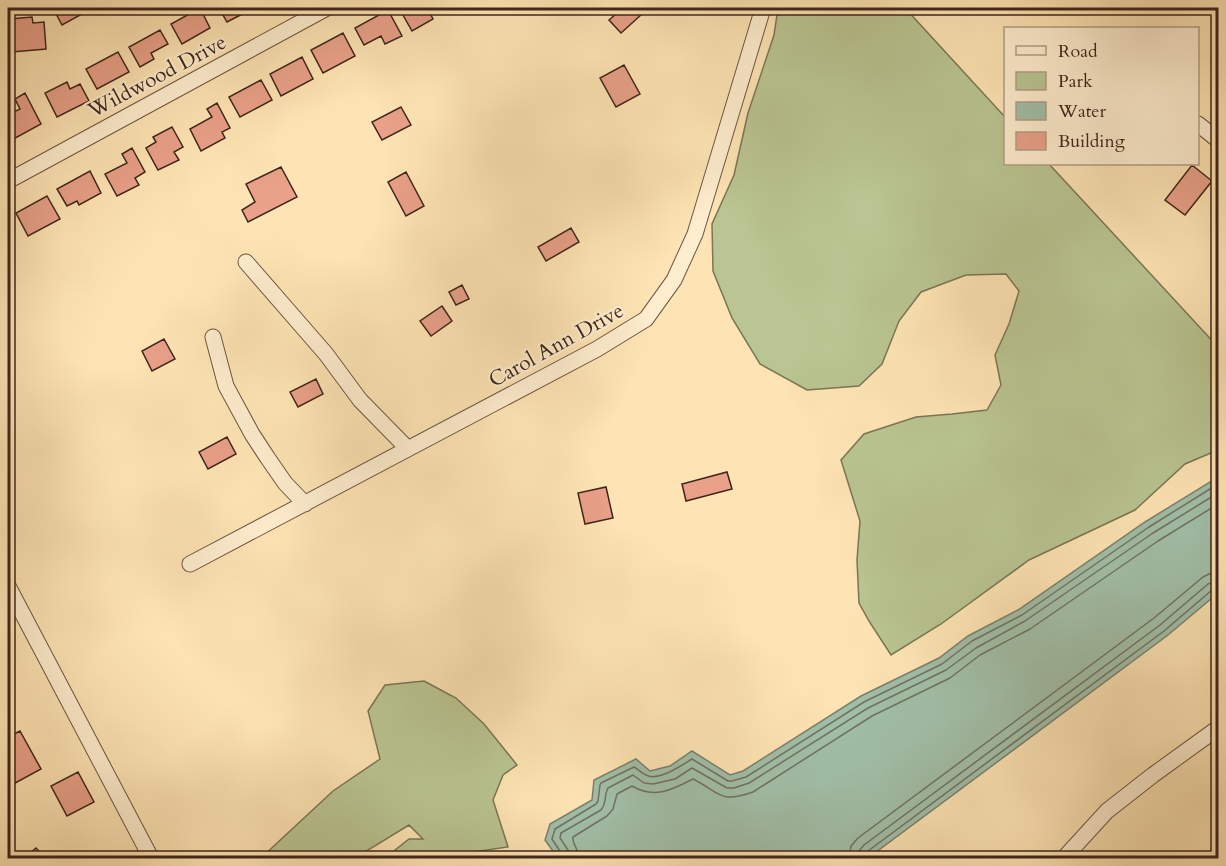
<svg xmlns="http://www.w3.org/2000/svg" width="1226" height="866" viewBox="0 0 1226 866" font-family="Cardo,serif">
	<rect width="100%" height="100%" fill="#fee4b4"/>
	<filter id="stains"><feTurbulence type="fractalNoise" baseFrequency=".00333" numOctaves="4"/><feColorMatrix values="0 0 0 0 .2 0 0 0 0 .09 0 0 0 0 .02 0 0 0 .5 -.17"/></filter>
	<radialGradient id="worn" r=".72"><stop offset=".6" stop-color="#630" stop-opacity="0"/><stop offset="1" stop-color="#630" stop-opacity=".3"/></radialGradient>
	<path fill="#b9c592" stroke="#7c7556" stroke-width="1.5" d="M778 8H905L1005 117 1006 164H1049L1218 347V450L1185 464 1135 510 1029 560 941 624 891 655 869 621 859 603 857 560 860 521 841 460 864 434 916 417 952 414 987 410 1001 385 995 355 1009 324 1019 291 1006 274 966 275 921 292 899 321 882 364 859 386 807 390 760 364 732 318 713 271 712 224 734 175 748 113 774 35Z
		M424 681 456 698 484 724 517 765 503 775 493 800 508 847 459 854 463 858H385L409 839H423L409 825 368 850 359 858H261L333 791 380 759 368 711 385 685Z"/>
	<path fill="#a1bfa8" stroke="#7a816f" stroke-width="1.5" d="M1218 477V593L1168 635 868 858H558L545 840 550 824 592 800 594 780 636 759 650 771 670 766 692 751 730 775 743 771 861 696 939 658 968 636 1018 610 1145 522Z"/>
	<g fill="none" stroke-linecap="round" stroke-linejoin="round">
		<path stroke="#707261" stroke-width="1.5" d="M562 858V854L552 839 555 829 596 804 598 801 600 785 601 783 634 767C638 769 641 773 646 775 658 782 682 765 692 759L728 781H732L746 777 864 702 942 664 972 641 1022 615 1149 527 1218 484
			M570 858 568 850 560 838 561 833 601 810C607 803 604 795 608 788L633 775 644 783 653 784 675 779 692 768 727 788H734L749 783 868 708 946 670 976 648 1025 621 1153 533 1218 493
			M579 858C579 850 572 844 573 837L607 816 613 809 617 794 632 786C654 799 672 790 693 779 721 793 719 804 753 792L872 716 950 678 980 655 1030 629 1158 541 1218 504
			M849 858 851 846 858 838 1154 618 1203 577 1211 573 1218 572
			M858 858 859 851 864 845 1160 625 1208 584 1218 581
			M865 858 866 854 868 851 1164 631 1212 590 1218 589"/>
	</g>
	<path fill="#e9a189" stroke="#3f251a" stroke-width="1.5" d="M53 8H91V9L62 25Z
		M200 8 210 28 182 44 171 24Z
		M219 8H254L227 22Z
		M399 8H440L430 13 433 19 412 31Z
		M623 8H636L642 14 621 33 609 20Z
		M1206 8H1218V20Z
		M388 10 402 36 385 44 381 36 364 45 355 28Z
		M32 17 33 23 44 22 46 49 12 52 9 19Z
		M160 30 168 44 151 53 154 59 140 67 129 47Z
		M343 33 355 56 323 73 311 50Z
		M118 52 129 72 97 89 86 69Z
		M302 57 313 79 281 96 270 74Z
		M624 65 640 94 616 107 600 78Z
		M261 80 272 100 240 117 229 97Z
		M67 82 70 89 80 84 89 101 57 117 45 93Z
		M25 93 41 124 8 142V114V115L20 109 15 99Z
		M217 103 230 128 222 132 225 138 201 151 190 129 212 117 207 109Z
		M401 107 411 125 382 140 372 122Z
		M172 127 183 147 174 152 179 160 158 170 146 148 156 142 153 137Z
		M132 148 145 172 135 178 139 185 117 196 105 174 127 163 122 154Z
		M1192 165 1212 181 1185 215 1165 200Z
		M281 167 297 197 248 222 242 210 255 202 246 184Z
		M90 171 101 193 79 205 77 201 67 206 57 189Z
		M406 172 424 206 406 216 388 182Z
		M47 196 60 219 28 236 16 213Z
		M8 227 14 243 8 246Z
		M571 228 579 242 546 261 538 247Z
		M462 285 469 299 456 305 449 292Z
		M442 306 452 321 431 336 420 321Z
		M164 339 175 359 152 371 142 351Z
		M316 379 323 394 298 407 290 392Z
		M227 437 236 454 208 469 199 452Z
		M727 472 732 489 686 501 682 484Z
		M606 487 613 518 585 524 578 493Z
		M20 731 41 769 8 787V737Z
		M78 772 94 802 67 816 51 786Z
		M36 848 45 858H24Z"/>
	<g fill="none" stroke-linecap="round" stroke-linejoin="round">
		<defs>
			<path id="minor" d="M1198 124 1218 140
				M8 181 327 8
				M246 262 326 354 360 400 408 449
				M213 337 226 386 252 434 267 457 285 483 305 504
				M190 564 597 349 646 319 674 280 695 234 763 8
				M8 586 151 858
				M1064 858 1107 811 1153 775 1218 728"/>
		</defs>
		<use href="#minor" stroke="#6f5540" stroke-width="17"/>
		<use href="#minor" stroke="#feedce" stroke-width="15"/>
	</g>
	<g text-anchor="middle" stroke-width="4.5" stroke-linejoin="round" paint-order="stroke">
		<g font-size="21" fill="#3f251a" stroke="#feedce">
			<text transform="translate(157 76) rotate(-28)" y="7">Wildwood Drive</text>
			<text transform="translate(556 345) rotate(-29)" y="7">Carol Ann Drive</text>
		</g>
	</g>
	<rect width="1226" height="866" fill="none" stroke="#fee4b4" stroke-width="30"/>
	<rect x="9" y="9" width="1208" height="848" fill="none" stroke="#3f251a" stroke-width="3"/>
	<rect x="15" y="15" width="1196" height="836" fill="none" stroke="#3f251a" stroke-width="1.5"/>
	<rect x="1004" y="27" width="195" height="138" fill="#feedce" stroke="#b29d86" stroke-width="1.5"/>
	<rect x="1016" y="46" width="30" height="9" fill="#feedce" stroke="#b29d86" stroke-width="1.5"/>
	<text x="1058" y="57" font-size="18" fill="#3f251a">Road</text>
	<rect x="1016" y="72" width="30" height="18" fill="#b9c592" stroke="#b29d86" stroke-width="1.5"/>
	<text x="1058" y="87" font-size="18" fill="#3f251a">Park</text>
	<rect x="1016" y="102" width="30" height="18" fill="#a1bfa8" stroke="#b29d86" stroke-width="1.5"/>
	<text x="1058" y="117" font-size="18" fill="#3f251a">Water</text>
	<rect x="1016" y="132" width="30" height="18" fill="#e9a189" stroke="#b29d86" stroke-width="1.5"/>
	<text x="1058" y="147" font-size="18" fill="#3f251a">Building</text>
	<rect width="100%" height="100%" filter="url(#stains)"/>
	<rect width="100%" height="100%" fill="url(#worn)"/>
</svg>
